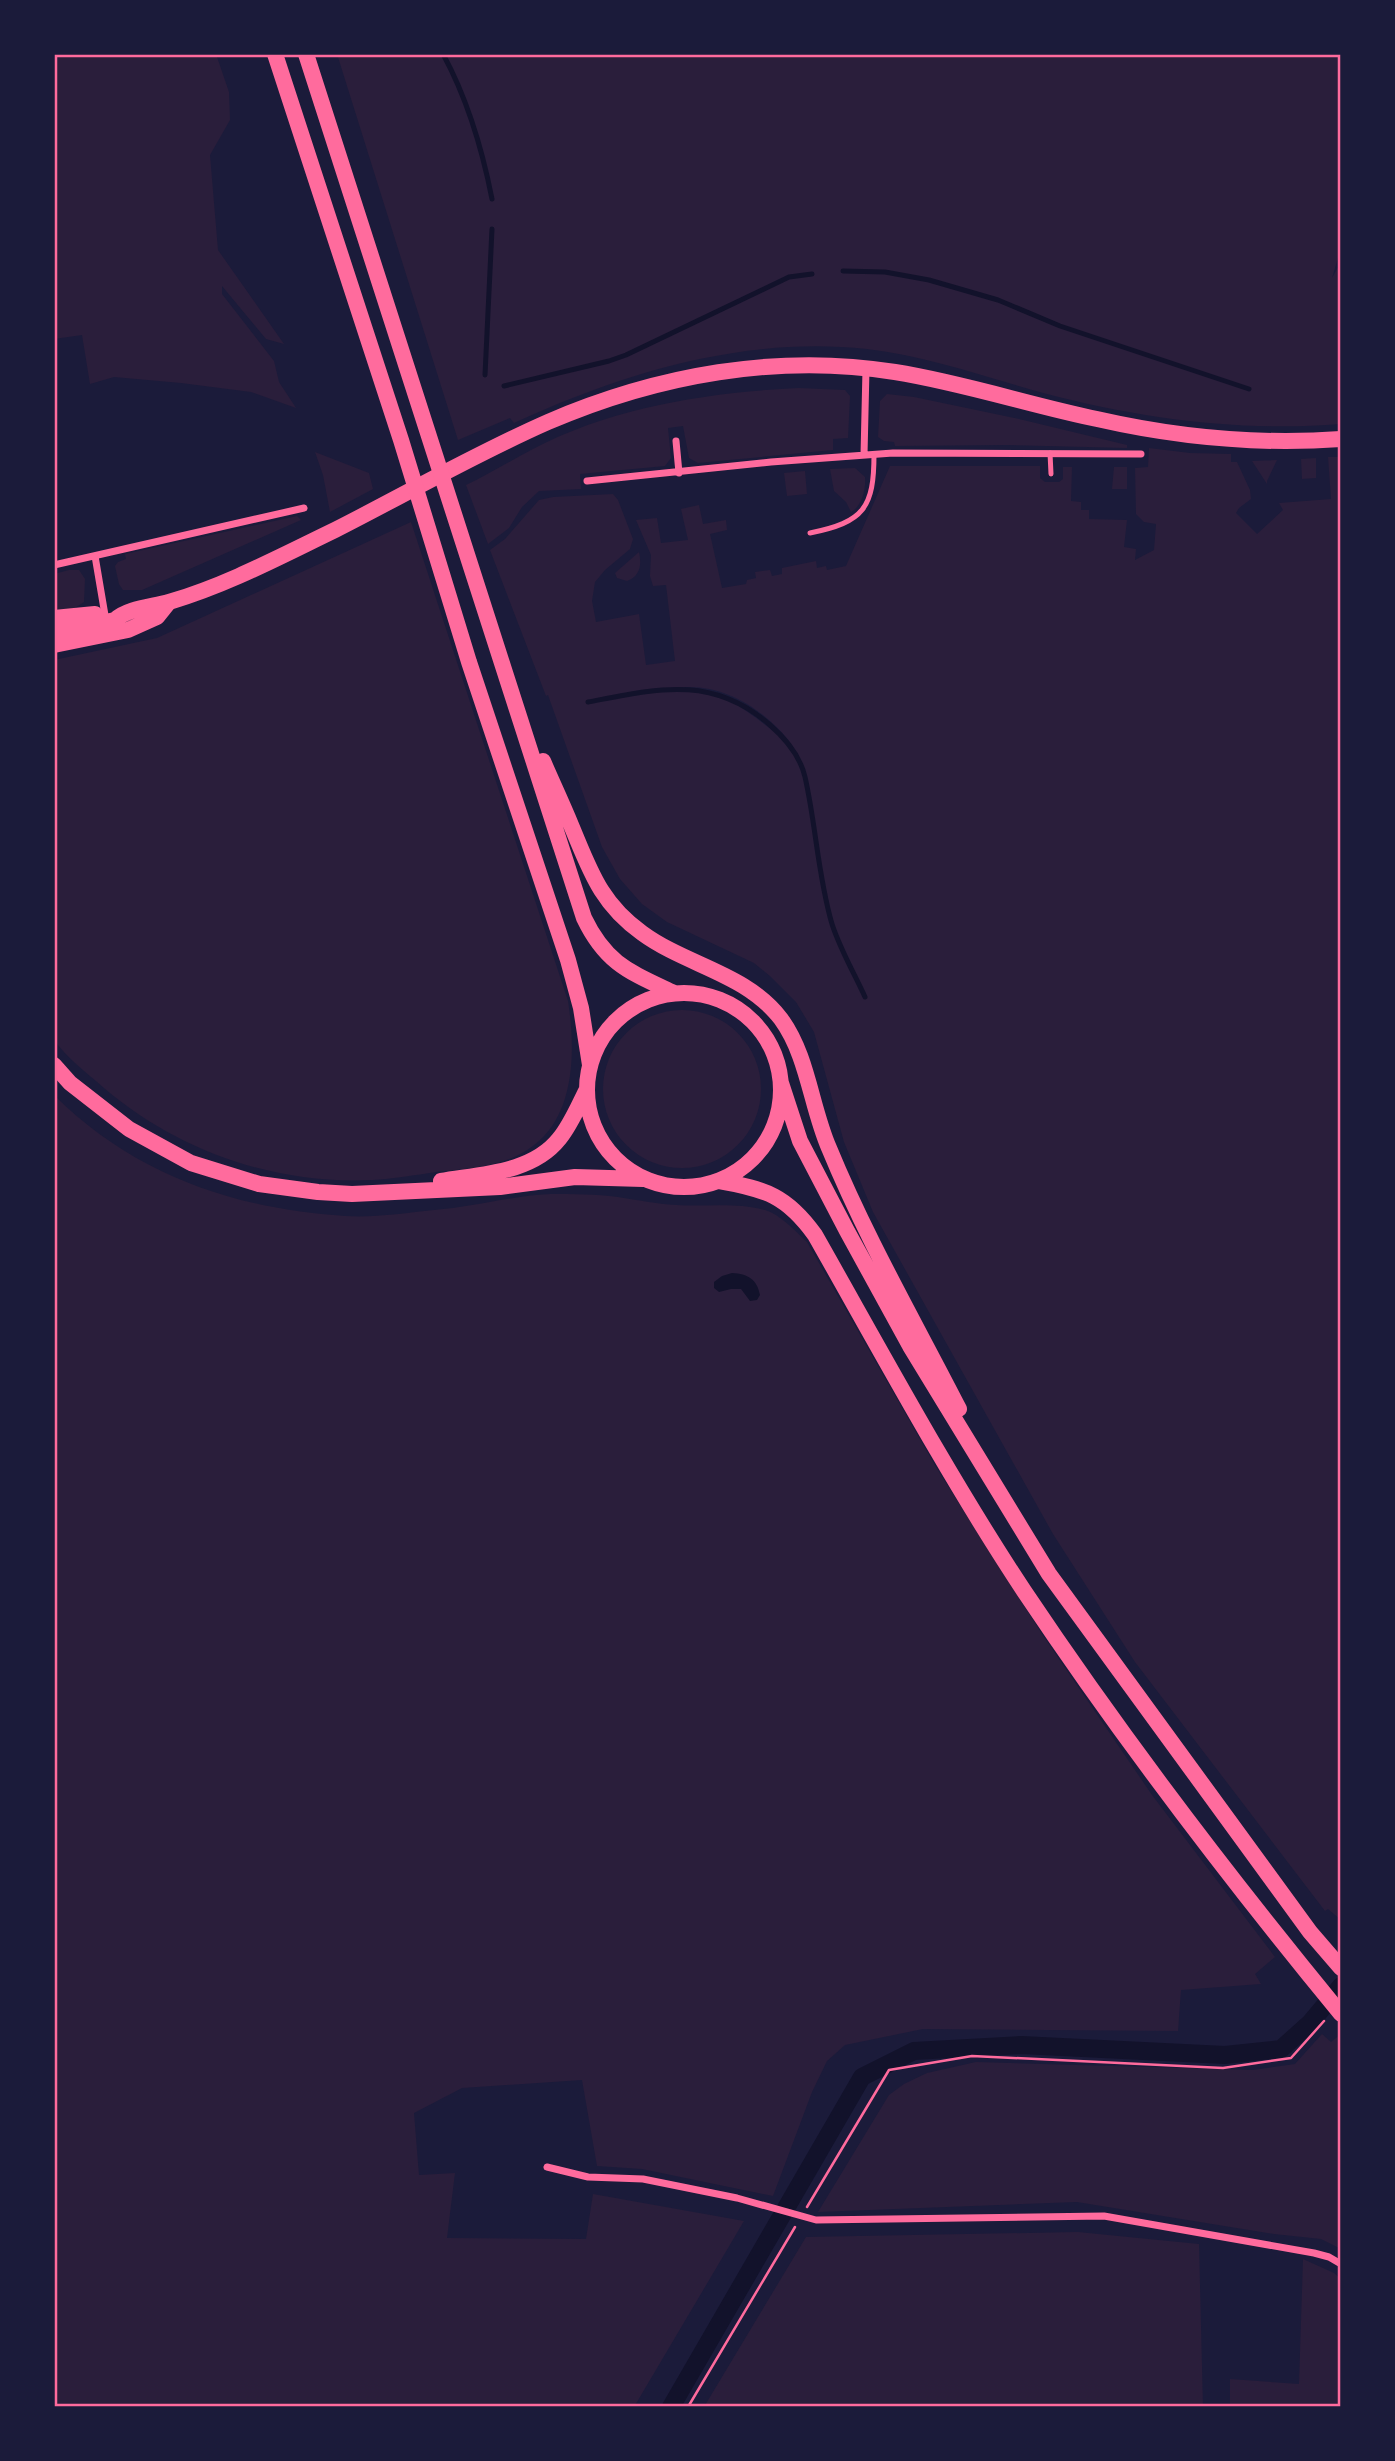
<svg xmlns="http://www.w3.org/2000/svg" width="1395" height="2461" viewBox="0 0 1395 2461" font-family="'Libre Baskerville',serif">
	<rect width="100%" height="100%" fill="#1b1b3a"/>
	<path fill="#2a1e3b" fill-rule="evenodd" d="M54 54H216L229 92 230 120 210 155 218 250 284 344 266 339 222 286V294L274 361 279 382 296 408 251 392 181 383 114 377 90 384 82 335 54 339Z
		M337 54H1341V248L1332 278 1341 262V424C1243 432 1142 419 1047 394 987 378 929 356 867 349 744 336 625 372 514 423L510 418 458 440Z
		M799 388 845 390 850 396 848 438 833 439V450L698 463 689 458 683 426 668 428 671 458 665 466 580 474 581 489 539 491 522 507 509 528 488 544 466 485C489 474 510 461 533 449 612 407 710 392 799 388Z
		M887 394 914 397 1019 419 1127 445V448L1007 445 895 446 894 442 884 441 878 437 880 401Z
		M1149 448 1190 453 1231 454V462H1237L1250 490 1251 499 1239 508 1236 513 1257 534 1283 510 1279 503 1331 499 1328 457H1341V1920L1328 1909 1325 1911 1135 1662 1053 1534 873 1212 844 1142 814 1032 796 1002 770 976 754 963 667 922 642 904 620 879 602 847 548 695 546 696 490 550 505 539 539 500 553 497 613 494 618 500 633 539 630 549 605 570 595 582 592 601 596 622 639 614 646 665 675 661 666 585 653 586 650 576 651 555 636 520 657 518 661 543 688 540 681 509 699 505 703 524 726 520 727 530 710 534 722 588 746 584 747 580 756 578 755 572 770 570 772 576 782 574V568L816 561 817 568 826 566 827 570 846 566 890 466H1040V478L1045 482H1059L1063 479V467H1072L1071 501 1081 502V510H1089V519L1127 520 1124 547 1136 549 1135 560 1154 550 1156 524 1144 522 1136 514 1135 468 1148 467ZM684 687C727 685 764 710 790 742 751 718 739 695 687 691Z
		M315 452 369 473 373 489 330 512 323 475Z
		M1316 458V478L1302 479 1301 459Z
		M1277 460 1267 481V484L1252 461Z
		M1114 467H1127V489H1112Z
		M855 468 865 477C866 489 862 506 851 512L846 502 834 491 830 469Z
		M805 471 807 494 787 496 784 473Z
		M297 516 301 520 142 590H123L119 584 115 566 118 562 126 559 125 554Z
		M411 522 568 1001C575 1045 576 1107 540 1140 511 1167 472 1168 436 1172 415 1175 393 1179 372 1180 275 1185 178 1151 104 1088 87 1073 67 1058 54 1040V660L157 638Z
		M639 552C642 565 640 576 627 581L617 578 615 573Z
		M69 570H79L85 579 84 602 73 609H54V574Z
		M603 1089a79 79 0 1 1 158 0a79 79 0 1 1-158 0Z
		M54 1095C133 1174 234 1209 345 1216 373 1218 405 1213 434 1210 473 1207 511 1196 550 1194 572 1194 596 1194 618 1197 638 1200 656 1204 676 1205 705 1207 736 1202 765 1210 781 1215 795 1231 807 1242L936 1467 1042 1634 1152 1795 1275 1957 1255 1974 1261 1984 1181 1990 1178 2031 923 2029 845 2045 827 2061 812 2092 773 2196 642 2169 597 2166 582 2080 462 2088 414 2113 419 2175 455 2173 447 2238 586 2239 593 2194 744 2221 634 2407H54Z
		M1322 2034 1331 2042 1341 2034V2249L1321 2239 1274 2234 1077 2202 818 2212 889 2095 904 2084 927 2073 976 2062 1253 2070 1295 2064Z
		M1078 2232 1199 2244 1203 2407H704L806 2237Z
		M1303 2259 1334 2273 1341 2279V2407H1230V2379L1299 2384Z"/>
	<path fill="#12122b" d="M732 1273C748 1274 757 1279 760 1295L757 1300 750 1301 741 1289H731L719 1292 714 1288V1282L722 1276Z"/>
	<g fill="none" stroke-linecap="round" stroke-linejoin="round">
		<path stroke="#12122b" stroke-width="5" d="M443 54C468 100 482 148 492 199
			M843 271 885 272 929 280 998 300 1060 326 1249 389
			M485 375 492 229
			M504 386 609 361 626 355 789 277 812 274
			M588 702C656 689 712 674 770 725 786 739 800 755 805 777 816 825 818 877 832 924 840 949 854 973 865 997"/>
		<path stroke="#12122b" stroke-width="18" d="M671 2407 862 2077 914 2051 1021 2045 1225 2055 1281 2049 1310 2023 1341 1986"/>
		<path stroke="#ff6b9d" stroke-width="2.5" d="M807 2207 889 2070 972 2056 1223 2068 1291 2058 1324 2021
			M688 2407 795 2227"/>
		<path stroke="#ff6b9d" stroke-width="5" d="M1050 453 1051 474
			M810 533C864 522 874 508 874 454"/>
		<path stroke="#ff6b9d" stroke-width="7" d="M676 441 679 473
			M864 455 866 369
			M587 481 771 462 893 453 1141 454
			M95 556 106 621
			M54 565 304 508
			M547 2167 588 2177 643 2179 737 2198 816 2220 1104 2216 1314 2253 1329 2257 1341 2264"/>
		<path stroke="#ff6b9d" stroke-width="16" d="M54 618 95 614
			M54 632 115 620C128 608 152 607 169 602 227 585 281 556 335 530 406 494 475 454 548 422 657 375 778 353 895 372 964 383 1029 405 1097 419 1176 437 1259 445 1341 439
			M54 645 128 630 157 617 169 602"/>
		<path stroke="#ff6b9d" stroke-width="16" d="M275 54 401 440 469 662 568 960 581 1008 590 1065
			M306 54 584 918C606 964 630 972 674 993
			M543 761C552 782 562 803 571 825 590 870 600 903 642 933 687 966 746 973 781 1019 808 1056 811 1107 829 1148 866 1238 915 1323 959 1409
			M587 1090a97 97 0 1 1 194 0a97 97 0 1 1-194 0Z
			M54 1065 70 1083 129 1129 191 1163 259 1184 318 1192 352 1194 500 1187 575 1177 643 1179
			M781 1083 800 1141 847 1231 910 1346 1049 1574 1310 1932 1341 1968
			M441 1181C481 1174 532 1173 559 1139 570 1126 578 1107 586 1091
			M719 1181C766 1189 787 1196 815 1235 883 1355 948 1476 1024 1591 1121 1736 1230 1879 1341 2014"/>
	</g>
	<rect width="1395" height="2461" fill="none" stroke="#1b1b3a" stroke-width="112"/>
	<rect x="56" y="56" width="1283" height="2349" fill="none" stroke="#ff6b9d" stroke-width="2.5"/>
</svg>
